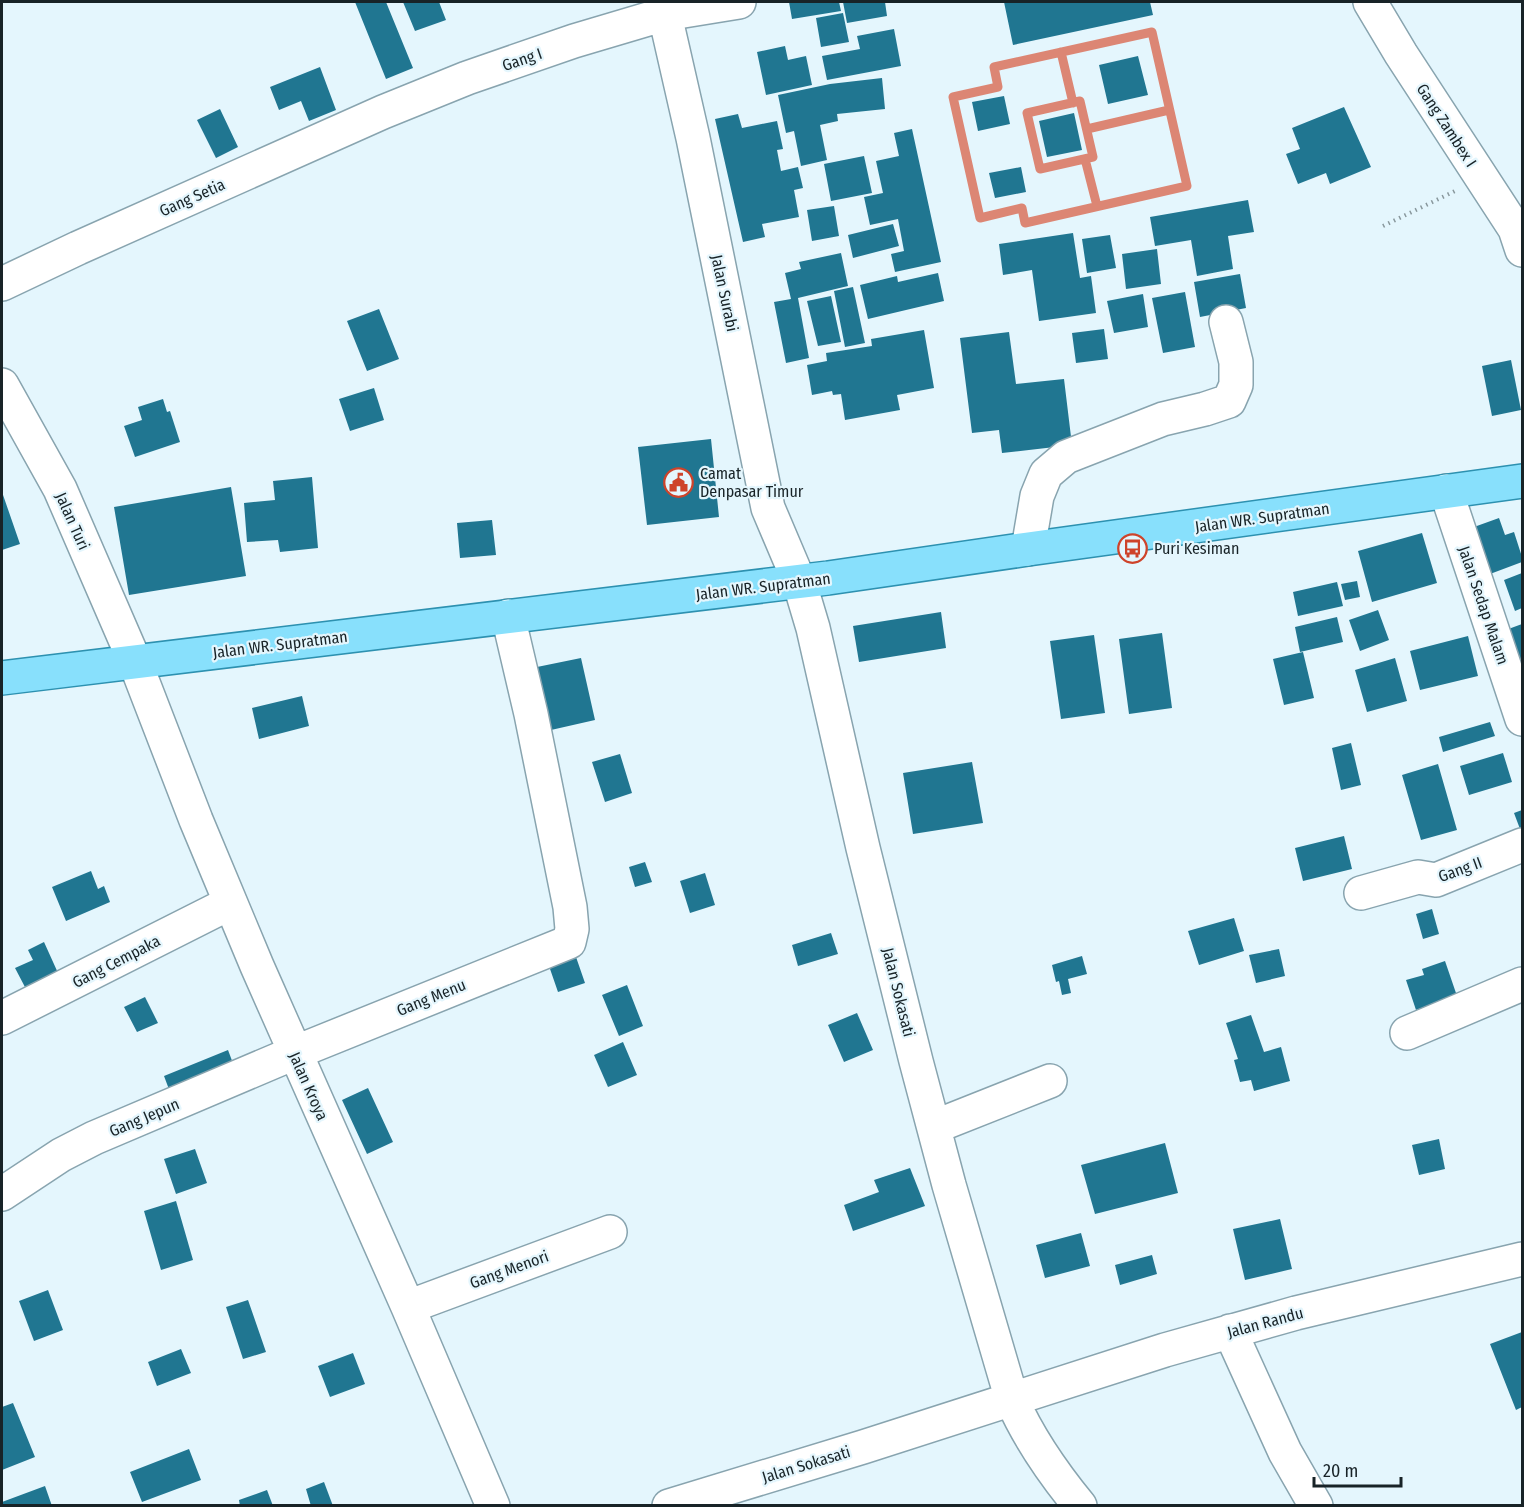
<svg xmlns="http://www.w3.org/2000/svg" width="1524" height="1507" viewBox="0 0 1524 1507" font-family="'Fira Sans Condensed',sans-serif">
	<rect width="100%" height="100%" fill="#e4f6fd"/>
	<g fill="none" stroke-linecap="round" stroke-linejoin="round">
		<path stroke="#dc8674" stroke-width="9" d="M1152 32 1187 186 1025 223 1022 208 980 218 953 97 998 87 994 67Z
			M1061 52 1073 103
			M1080 101 1093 157 1040 169 1027 113Z
			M1087 129 1169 110
			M1085 159 1097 206"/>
	</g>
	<path fill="#207691" d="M355 2H386L413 68 386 79Z
		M403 2H439L446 20 415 31Z
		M789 2H839L841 11 792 19Z
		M843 2H885L887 16 847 23Z
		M1004 2H1150L1153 15 1013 45Z
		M843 13 849 42 821 47 816 18Z
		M894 29 901 66 827 80 822 56 860 49 857 36Z
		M785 46 788 60 806 56 812 85 766 95 757 52Z
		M1138 56 1148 95 1108 104 1099 65Z
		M320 67 336 110 309 121 301 101 279 110 270 87Z
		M882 78 885 109 837 114 838 121 820 125 827 160 801 166 794 131 786 133 778 95 830 84Z
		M1004 96 1010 124 978 131 972 102Z
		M1344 107 1371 167 1330 184 1326 173 1298 184 1286 154 1300 149 1292 128Z
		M220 109 238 147 216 158 197 120Z
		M1074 113 1082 150 1047 157 1039 121Z
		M738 114 742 128 777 121 783 149 777 150 781 171 798 167 803 188 794 190 799 217 762 224 765 237 743 242 715 119Z
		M912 129 941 262 895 272 891 254 904 251 898 219 870 225 864 197 883 193 876 161 899 156 894 133Z
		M864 156 872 193 831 201 824 164Z
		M1021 167 1026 192 995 198 989 173Z
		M1248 200 1254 232 1228 236 1233 269 1197 276 1191 240 1155 246 1150 217Z
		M834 206 839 236 812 241 807 210Z
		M893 224 899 246 853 258 848 235Z
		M1073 233 1080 278 1091 276 1096 313 1039 321 1032 270 1003 275 999 244Z
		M1110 235 1116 268 1087 273 1082 239Z
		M1157 249 1161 284 1126 289 1122 254Z
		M841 253 848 286 798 298 809 358 786 363 774 302 791 299 785 273 801 269 799 262Z
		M938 273 944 301 868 319 860 285 897 276 898 282Z
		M1240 274 1246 308 1200 317 1194 282Z
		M853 287 865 343 845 347 834 291Z
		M1185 292 1195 347 1163 353 1152 298Z
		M1143 294 1148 327 1114 333 1107 301Z
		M831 296 841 342 818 346 807 301Z
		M379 309 399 359 367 371 347 321Z
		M1104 329 1108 359 1076 363 1072 333Z
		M924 330 934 388 897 395 900 410 845 420 841 394 833 395 832 391 812 395 807 365 827 361 826 353 872 346 871 339Z
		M1009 332 1016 384 1064 379 1072 445 1002 453 999 430 972 433 960 338Z
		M1511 360 1521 410 1492 416 1482 366Z
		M374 388 384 420 350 431 339 399Z
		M163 399 167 412 170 411 180 442 135 457 124 426 142 420 138 407Z
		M711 439 719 517 647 525 638 447Z
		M312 477 318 548 280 552 278 540 247 542 244 503 275 500 273 481Z
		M231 487 246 576 129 595 114 507Z
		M2 492 20 544 2 550Z
		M1499 518 1505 535 1514 532 1522 557V562L1490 574 1474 527Z
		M492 520 496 555 460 558 457 523Z
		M1422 533 1437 583 1372 602 1358 551Z
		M1522 573V608L1515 611 1504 580Z
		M1357 581 1360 597 1345 600 1341 584Z
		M1337 582 1343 606 1298 616 1293 592Z
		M1378 610 1389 640 1360 651 1349 620Z
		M941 612 946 648 859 662 853 626Z
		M1337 617 1343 642 1300 652 1295 627Z
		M1522 624V663L1514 666 1503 631Z
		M1162 633 1172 708 1129 714 1119 639Z
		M1094 635 1105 713 1061 719 1050 641Z
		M1468 636 1478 676 1420 690 1410 651Z
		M1303 652 1314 698 1284 705 1273 659Z
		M581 658 595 720 551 730 537 667Z
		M1395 658 1407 701 1367 712 1355 670Z
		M302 696 309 726 259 739 252 708Z
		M1490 722 1495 736 1443 752 1439 737Z
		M1351 743 1361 785 1341 790 1332 748Z
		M1503 753 1512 782 1469 795 1460 766Z
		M620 754 632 793 605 802 592 762Z
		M972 762 983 823 913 834 903 773Z
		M1438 764 1457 830 1421 840 1402 775Z
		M1522 810V828L1520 829 1514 813Z
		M1344 836 1352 869 1303 881 1295 848Z
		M645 862 652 882 635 887 629 867Z
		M91 871 98 889 104 886 110 902 66 921 52 887Z
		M705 873 715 905 690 913 680 881Z
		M1432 909 1439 934 1423 939 1416 914Z
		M1234 918 1244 951 1199 965 1188 931Z
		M831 933 838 954 798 966 792 945Z
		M44 942 58 973 26 989 15 968 33 960 28 950Z
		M1279 949 1285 976 1256 983 1249 955Z
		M1082 956 1087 974 1068 979 1071 993 1062 995 1059 981 1056 982 1052 965Z
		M576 957 585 983 558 992 549 966Z
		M1445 961 1457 996 1416 1010 1406 980 1424 975 1422 969Z
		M627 985 643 1026 619 1036 602 995Z
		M145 997 158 1023 137 1032 124 1007Z
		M857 1013 873 1050 844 1062 828 1025Z
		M1251 1015 1264 1052 1281 1047 1290 1081 1254 1091 1251 1080 1240 1082 1234 1060 1238 1059 1226 1023Z
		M623 1042 637 1075 608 1087 594 1055Z
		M228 1050 234 1066 170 1092 164 1076Z
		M368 1088 393 1142 367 1154 342 1100Z
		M1439 1139 1445 1169 1419 1175 1412 1145Z
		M1165 1143 1178 1193 1095 1214 1081 1165Z
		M195 1149 207 1183 176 1194 164 1159Z
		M910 1168 925 1206 853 1231 844 1205 879 1192 874 1180Z
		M176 1201 193 1260 161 1270 144 1211Z
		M1280 1219 1292 1269 1245 1280 1233 1229Z
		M1081 1233 1090 1266 1045 1278 1036 1245Z
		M1152 1255 1157 1274 1120 1285 1115 1265Z
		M48 1290 63 1330 34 1341 19 1301Z
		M248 1300 266 1352 243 1359 226 1307Z
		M1522 1332V1407L1516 1410 1490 1344Z
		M181 1349 191 1373 157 1386 148 1362Z
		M353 1353 365 1384 330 1397 318 1366Z
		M13 1403 35 1457 2 1470V1407Z
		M189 1449 201 1480 142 1502 130 1472Z
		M324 1482 333 1506H311L306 1489Z
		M45 1486 52 1506H2V1502Z
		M267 1490 273 1506H240L239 1500Z"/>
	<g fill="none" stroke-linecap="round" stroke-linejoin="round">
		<defs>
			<path id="minor" d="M662 2 693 138 768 508 799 581 813 628 863 848 916 1061 949 1185 1012 1400C1029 1439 1053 1473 1080 1506
				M1370 2 1401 54 1515 229 1522 250
				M2 284 78 248 383 112 467 78 574 41 665 14 739 2
				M2 385 60 489 135 662 196 820 257 966 408 1307 493 1506
				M1446 491 1522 719
				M1028 549 1037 496 1046 474 1066 457 1163 419 1205 409 1229 401 1236 385V362L1226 322
				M1361 893 1418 877 1436 880 1522 845
				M2 1018 230 903
				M1407 1033 1522 984
				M934 1127 1050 1081
				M2 1194 61 1155 94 1138 294 1053 569 942 572 929 570 907 531 714 508 616
				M408 1307 610 1232
				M1230 1331 1285 1452 1316 1506
				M669 1506 863 1447 1165 1350 1296 1313 1522 1259"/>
			<path id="major" d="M2 678 828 578 1028 549 1522 481"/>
		</defs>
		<use href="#minor" stroke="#88a4af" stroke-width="36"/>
		<use href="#major" stroke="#2d91b0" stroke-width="36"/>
		<path stroke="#89989d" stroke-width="4" stroke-dasharray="1.5 4.5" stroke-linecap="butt" d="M1383 226 1455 191"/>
		<use href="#minor" stroke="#fff" stroke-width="33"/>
		<use href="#major" stroke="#88e0fc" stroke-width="33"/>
	</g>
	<defs>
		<symbol id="civic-ring" viewBox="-11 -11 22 22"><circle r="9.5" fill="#e4f6fd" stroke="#ce432a" stroke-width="1.5"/><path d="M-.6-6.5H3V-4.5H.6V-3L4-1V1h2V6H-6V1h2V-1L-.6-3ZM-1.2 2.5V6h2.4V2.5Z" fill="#ce432a"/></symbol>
		<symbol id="bus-ring" viewBox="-11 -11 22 22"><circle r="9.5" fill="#e4f6fd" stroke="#ce432a" stroke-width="1.5"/><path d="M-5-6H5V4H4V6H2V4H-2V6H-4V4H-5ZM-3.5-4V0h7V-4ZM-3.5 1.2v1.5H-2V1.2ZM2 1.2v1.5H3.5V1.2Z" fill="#ce432a"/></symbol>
	</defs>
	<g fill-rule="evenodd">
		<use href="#civic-ring" x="662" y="466" width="33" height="33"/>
		<use href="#bus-ring" x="1116" y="532" width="33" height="33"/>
	</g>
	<g text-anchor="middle" stroke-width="4.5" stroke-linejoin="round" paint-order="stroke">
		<g font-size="16" fill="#182327" stroke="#e4f6fd">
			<text transform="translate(522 59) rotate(-19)" y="6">Gang I</text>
			<text transform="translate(1447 125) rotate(57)" y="6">Gang Zambex I</text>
			<text transform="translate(192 197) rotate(-24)" y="6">Gang Setia</text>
			<text transform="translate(725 293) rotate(78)" y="6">Jalan Surabi</text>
			<text transform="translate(1262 517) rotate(-8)" y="6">Jalan WR. Supratman</text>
			<text transform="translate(73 521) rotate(66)" y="6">Jalan Turi</text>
			<text transform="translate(763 586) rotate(-7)" y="6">Jalan WR. Supratman</text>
			<text transform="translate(1484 605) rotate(71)" y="6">Jalan Sedap Malam</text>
			<text transform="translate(280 644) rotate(-7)" y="6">Jalan WR. Supratman</text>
			<text transform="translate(1460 869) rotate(-20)" y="6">Gang II</text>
			<text transform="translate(116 961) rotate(-27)" y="6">Gang Cempaka</text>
			<text transform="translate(899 992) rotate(76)" y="6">Jalan Sokasati</text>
			<text transform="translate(431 997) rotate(-22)" y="6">Gang Menu</text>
			<text transform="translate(309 1086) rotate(66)" y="6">Jalan Kroya</text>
			<text transform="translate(144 1117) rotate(-23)" y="6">Gang Jepun</text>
			<text transform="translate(509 1269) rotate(-20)" y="6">Gang Menori</text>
			<text transform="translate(1265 1322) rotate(-15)" y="6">Jalan Randu</text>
			<text transform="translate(806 1464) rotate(-17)" y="6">Jalan Sokasati</text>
		</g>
		<g font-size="16" fill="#182327" stroke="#e4f6fd" text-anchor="start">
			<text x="700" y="479">Camat<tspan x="700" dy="18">Denpasar Timur</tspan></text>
			<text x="1154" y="554">Puri Kesiman</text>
		</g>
	</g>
	<rect width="1524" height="1507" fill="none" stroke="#182327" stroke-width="6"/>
	<path d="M1314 1477v9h87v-9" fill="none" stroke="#182327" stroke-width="3"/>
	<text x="1323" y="1477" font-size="18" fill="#182327" stroke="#e4f6fd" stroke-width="4.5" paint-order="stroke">20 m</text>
</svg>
